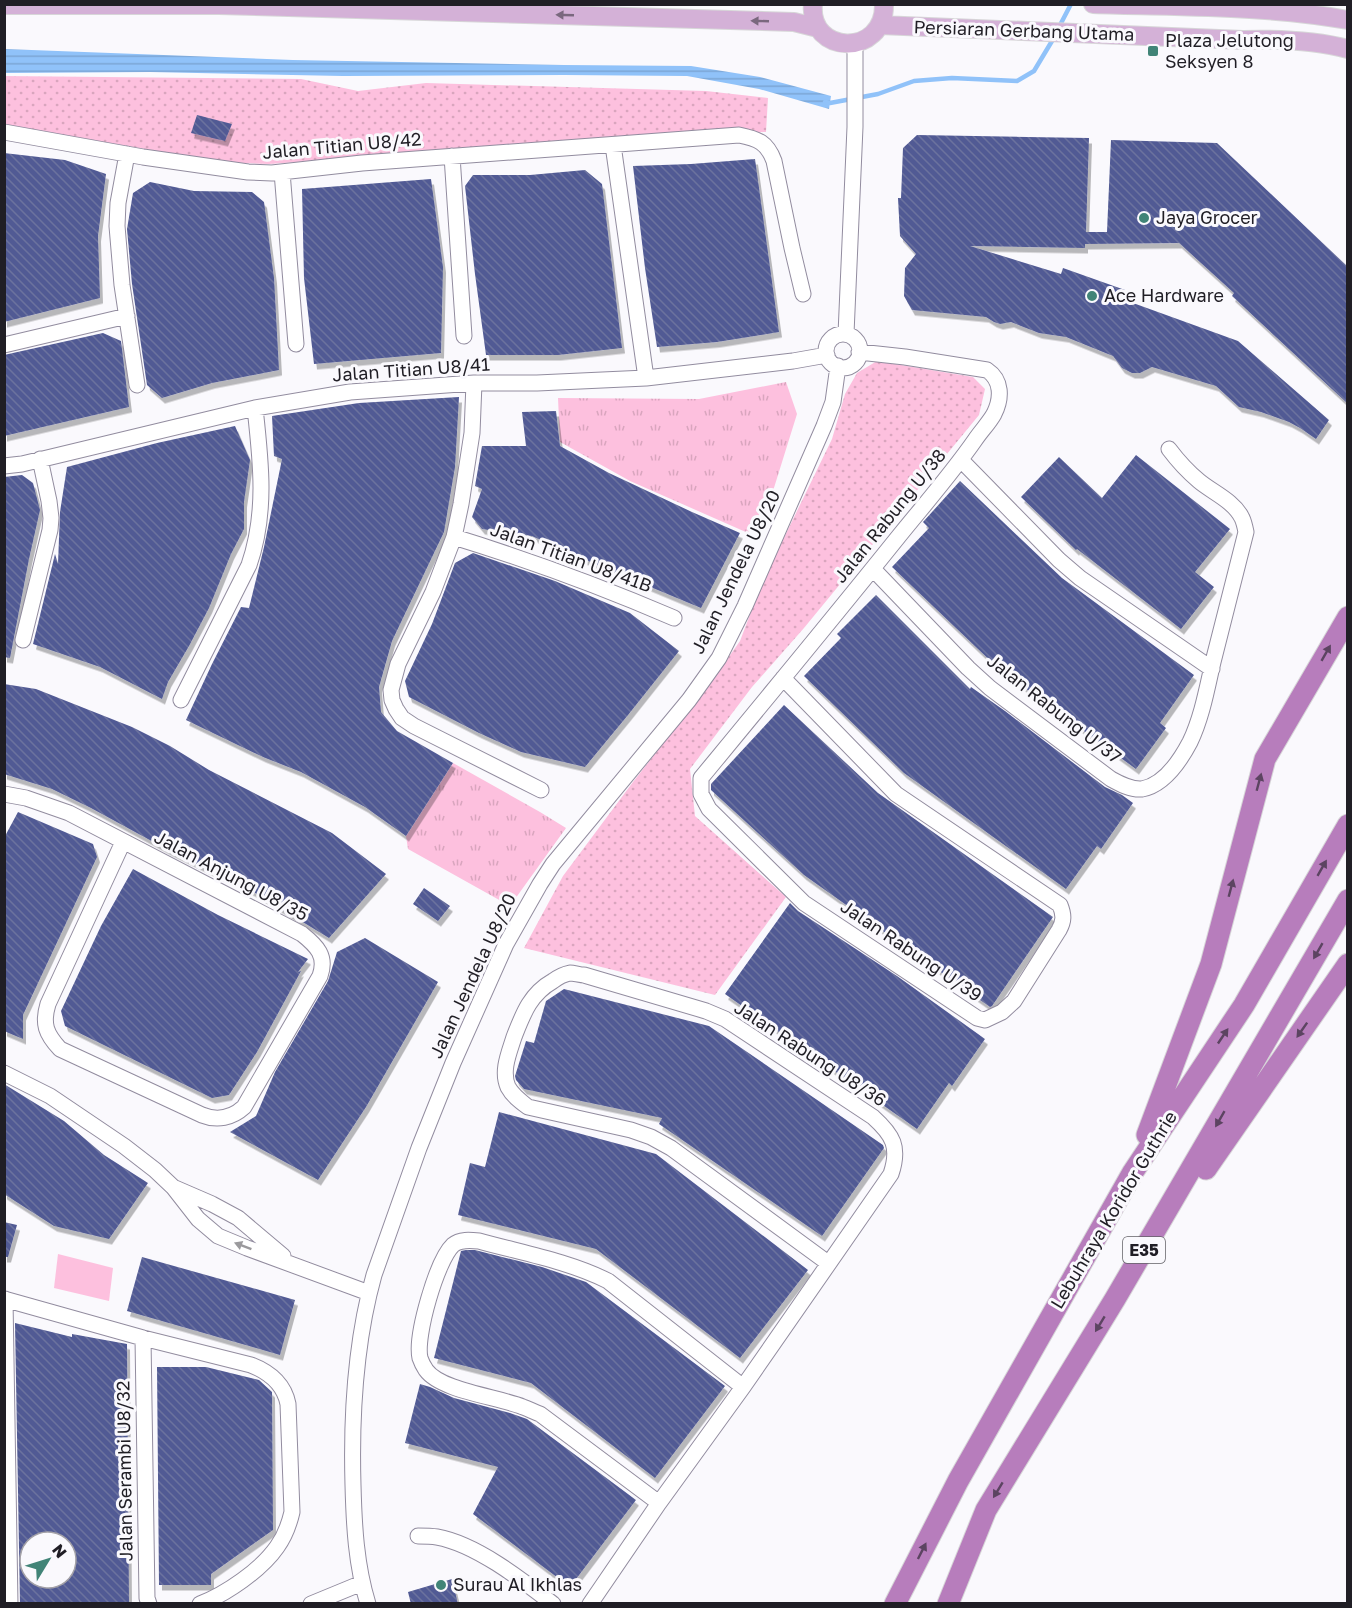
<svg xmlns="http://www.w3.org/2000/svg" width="1352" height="1608" viewBox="0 0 1352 1608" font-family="'Golos Text',sans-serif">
	<defs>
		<pattern id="grass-tufts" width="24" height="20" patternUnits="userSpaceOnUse" patternTransform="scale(1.5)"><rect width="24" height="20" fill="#fdc0de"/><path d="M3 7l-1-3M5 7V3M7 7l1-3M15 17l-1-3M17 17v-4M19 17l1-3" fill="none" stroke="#d9a5be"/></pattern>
		<pattern id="park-dots" width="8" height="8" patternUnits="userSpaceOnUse" patternTransform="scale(1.5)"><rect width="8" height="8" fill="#fdc0de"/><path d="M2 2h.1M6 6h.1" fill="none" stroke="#d9a5be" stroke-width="1.8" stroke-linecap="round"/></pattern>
		<pattern id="water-rules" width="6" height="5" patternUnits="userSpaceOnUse" patternTransform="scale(1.5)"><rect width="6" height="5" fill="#90c2f9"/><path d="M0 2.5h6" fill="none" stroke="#7ca6d5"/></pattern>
		<pattern id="building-back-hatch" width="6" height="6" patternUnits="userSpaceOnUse" patternTransform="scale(1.5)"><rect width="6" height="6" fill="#515a94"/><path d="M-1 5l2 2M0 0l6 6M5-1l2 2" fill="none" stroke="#6c729e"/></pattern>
		<filter id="shadow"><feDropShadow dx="3" dy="5.5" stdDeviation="0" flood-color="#0004"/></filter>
	</defs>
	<rect width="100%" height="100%" fill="#faf9fd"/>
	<path fill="url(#grass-tufts)" d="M786 382 797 414 773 491 748 533 630 481 560 442 558 398 699 399Z
		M453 763 540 812 566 828 510 906 408 849 406 836Z"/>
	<path fill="url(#park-dots)" d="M4 76 301 79 358 91 426 83 706 91 768 98 766 132 712 133 269 164 221 162 5 125Z
		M877 361 973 377 985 389 979 415 804 628 752 687 690 769 695 816 786 897 715 995 524 948 563 876 633 782 709 685 740 641 762 583 832 439 845 394 857 373Z"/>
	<path fill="#fdc0de" d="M58 1254 113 1268 109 1301 54 1288Z"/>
	<path fill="url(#water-rules)" d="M5 49 293 60 564 65 691 66 760 77 831 96 829 109 759 89 687 76 564 75 343 76 150 72 5 73Z"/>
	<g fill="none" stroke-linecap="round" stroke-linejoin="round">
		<path stroke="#90c2f9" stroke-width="4.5" d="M1058 29 1071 4
			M825 102 830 103 878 94 914 81 952 78 1017 81 1034 71 1055 36"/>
	</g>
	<path fill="url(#building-back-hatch)" fill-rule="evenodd" filter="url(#shadow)" d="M197 115 232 124 225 141 191 133Z
		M917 135 1089 138 1086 232H1107L1111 140 1217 143 1347 266V403L1232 296 1234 293 1179 243 1085 244V248L970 246 1061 274 1063 268 1125 290 1122 299 1238 341 1329 420 1316 439 1300 428 1289 422 1261 412 1239 407 1216 386 1152 367 1140 373H1132L1122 368 1113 356 1066 337 1039 333 1011 322 1000 324 994 322 986 317 912 310 904 296 905 268 916 254 900 236 898 198H901L903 148Z
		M4 153 65 160 106 174 98 236 100 298 4 322Z
		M755 159 779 332 717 342 657 347 645 268 633 166 691 164Z
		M585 170 602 184 622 348 558 355H486L475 274 465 186 473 175H530Z
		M431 179 443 267 441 353 314 364 304 278 302 189Z
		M150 182 194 191 252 192 264 202 274 278 279 370 212 383 162 398 147 385 132 284 127 229 133 193Z
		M103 333 121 341 129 407 4 436V355Z
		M459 397 455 467 444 532 392 641 379 687 381 712 397 731 453 763 406 836 365 807 301 772 263 757 186 720 212 664 241 607 249 608 264 547 282 459 274 456 272 416 359 403Z
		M556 411 560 446 609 473 692 512 740 533 701 608 569 553 532 536 482 529 472 517 482 489 475 486 482 446H526L522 412Z
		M235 426 250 460 244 502V529L231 554 209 608 189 646 168 682 162 699 100 667 33 644 55 554 58 564 60 512 67 467 157 443Z
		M1136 455 1230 529 1195 572 1214 587 1181 629 1077 549 1076 550 1021 497 1059 457 1102 498Z
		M22 475 33 483 40 510 29 559 10 658 4 657V477Z
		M960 481 1062 578 1194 675 1160 723 1166 728 1136 769 999 669 892 567 929 528 923 522Z
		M473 553 555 581 630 613 679 651 628 715 585 767 521 752 479 733 409 697 405 681 432 624 455 563Z
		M876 595 970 689 971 687 1005 711 1105 787 1122 795 1133 803 1101 849 1097 846 1066 889 904 773 804 676 841 638 837 634Z
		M4 684 36 689 132 727 170 746 209 770 332 833 386 874 329 938 252 891 170 851 91 808 52 789 4 774Z
		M784 705 878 793 1053 917 992 1006 990 1007 804 875 711 790V784Z
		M18 812 93 844 97 857 23 1015V1039L4 1031V838Z
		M133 869 218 915 308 959 298 972 301 971 257 1052 229 1095 212 1098 65 1026 61 1011 101 926Z
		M424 888 450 906 438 921 413 904Z
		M790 903 798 911 897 976 985 1039 952 1086 949 1083 917 1129 725 994Z
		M365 938 438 982 366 1107 318 1180 230 1132 256 1116 275 1072 328 981 337 952Z
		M564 989 709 1026 883 1145 884 1148 822 1236 659 1124 662 1118 524 1089 516 1080 515 1076 526 1041 534 1043 546 1001Z
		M4 1084 64 1121 104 1155 148 1183 109 1239 54 1226 4 1194Z
		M499 1112 656 1154 808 1270 740 1358 596 1249 458 1215 470 1163 485 1167Z
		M4 1222 17 1225 8 1257H4Z
		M466 1250H475L542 1267 586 1282 725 1386 655 1478 531 1383 434 1358 461 1251Z
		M142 1257 295 1300 280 1355 127 1311Z
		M15 1323 72 1337V1334L127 1344 129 1604H20ZM30 1542H66V1578H30Z
		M157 1367H206L259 1380 272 1392 273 1530 211 1574V1585H159Z
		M420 1384 430 1387 454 1398 510 1413 527 1419 636 1500 570 1587 473 1514 498 1467 405 1443Z
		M452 1579 458 1604H411L408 1592Z"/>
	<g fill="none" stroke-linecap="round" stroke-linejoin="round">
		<defs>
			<path id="minor" d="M4 132 143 157 248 172 272 173 362 163 739 135C758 139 767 142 774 161L792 248 803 294
				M613 145 646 378
				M127 154 118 203 117 226 122 285 137 385
				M452 156 464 336
				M282 172 296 344
				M846 334 855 127V44
				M826 351a17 17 0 1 1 34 0a17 17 0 1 1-34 0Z
				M4 345 127 316
				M474 383 472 433 461 504 454 537 433 592 398 664 391 690 392 700 396 709 402 718 414 726 541 790
				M961 460 1059 560 1080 578 1212 669
				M4 466 22 464 255 408 350 392 474 383H537L646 378 793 361 827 355
				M454 537C529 560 602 587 674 618
				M873 569 968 668 990 688 1111 779C1120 784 1131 790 1142 789 1164 785 1180 761 1190 742 1202 717 1207 688 1213 662 1224 619 1235 575 1246 532 1245 527 1244 522 1242 518 1234 501 1212 492 1199 481 1187 471 1178 461 1169 449
				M23 640 50 530 51 518 49 501 40 459
				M783 678 896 794 1060 905C1064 915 1064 921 1059 930L1014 1001 1002 1012 985 1020 977 1018 804 903 709 809 701 794V778C767 698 834 617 899 536 925 504 952 473 975 440 981 431 989 423 994 414 1002 398 1002 380 987 370L905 357 859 352
				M181 700 249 565C267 513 261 462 255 408
				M4 794 26 798 69 813 302 934C317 946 327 956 320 976L244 1107C232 1118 217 1121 202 1115L60 1049C46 1034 42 1024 48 1004L123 842
				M4 1073 50 1096 124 1146 155 1170 173 1187 198 1219 218 1236 247 1248 369 1293
				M175 1188 212 1204 238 1218 283 1256
				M4 1299 143 1338 251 1365C269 1372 284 1384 288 1404L292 1512C289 1525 285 1536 277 1547 261 1570 226 1594 200 1604
				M5 1299 10 1604
				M143 1338 147 1598 149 1604
				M659 1503 540 1414C534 1412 529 1409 523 1407 499 1397 441 1391 426 1370 424 1367 421 1361 420 1358 415 1336 437 1260 453 1245 460 1239 470 1240 479 1241 522 1253 568 1261 608 1281L743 1387
				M418 1536C424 1536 431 1536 437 1537 476 1544 522 1580 553 1604
				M311 1604 362 1583
				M368 1604C356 1565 354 1525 353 1485 351 1415 355 1343 374 1275L419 1148 453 1063 506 944 540 884 553 864 689 700 719 658 745 606 824 426 833 402 838 366
				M590 1604 659 1503 743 1387 891 1174C900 1147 893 1135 873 1117L725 1019 706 1011 584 975C580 975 574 973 570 973 565 974 557 978 553 981 530 994 523 1014 514 1037 509 1053 501 1071 508 1087 513 1096 520 1101 528 1107L631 1130 651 1137 671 1148 828 1263"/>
			<path id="major" d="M813 4C808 55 885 58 884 4
				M1093 4C1178 7 1264 5 1348 20
				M4 5H219L794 22 818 28
				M880 25 1243 40C1278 39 1313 40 1348 49"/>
			<path id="highway" d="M1147 1135 1211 964 1265 759 1348 617
				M1206 1169 1348 964
				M895 1604 958 1481 1133 1172 1244 1005 1348 825
				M948 1604 986 1510 1115 1299 1348 900"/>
		</defs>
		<use href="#minor" stroke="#928c9f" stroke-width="17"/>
		<use href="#major" stroke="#d7d6d8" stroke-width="20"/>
		<use href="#highway" stroke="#d7d6d8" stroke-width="23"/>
		<use href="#minor" stroke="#fff" stroke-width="15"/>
		<use href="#major" stroke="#d4b1d7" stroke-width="18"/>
		<use href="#highway" stroke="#b77dbc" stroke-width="21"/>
	</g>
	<defs><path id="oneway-solid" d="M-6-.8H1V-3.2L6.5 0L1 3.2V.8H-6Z" transform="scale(1.5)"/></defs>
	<g fill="#7a687e">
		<use href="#oneway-solid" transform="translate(565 15) rotate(-178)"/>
		<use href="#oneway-solid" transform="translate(760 21) rotate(-178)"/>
	</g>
	<g fill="#5c4461">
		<use href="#oneway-solid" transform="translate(1326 653) rotate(-60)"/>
		<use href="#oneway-solid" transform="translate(1259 782) rotate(-75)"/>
		<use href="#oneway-solid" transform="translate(1322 868) rotate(-60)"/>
		<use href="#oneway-solid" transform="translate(1231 888) rotate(-75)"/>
		<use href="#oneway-solid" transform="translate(1318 951) rotate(120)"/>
		<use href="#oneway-solid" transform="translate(1302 1030) rotate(125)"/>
		<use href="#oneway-solid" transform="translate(1223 1036) rotate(-56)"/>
		<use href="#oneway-solid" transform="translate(1220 1119) rotate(120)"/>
		<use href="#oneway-solid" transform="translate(1100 1324) rotate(121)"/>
		<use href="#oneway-solid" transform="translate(998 1490) rotate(121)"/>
		<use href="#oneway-solid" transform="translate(922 1551) rotate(-63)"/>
	</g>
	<use fill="#9b9a9d" href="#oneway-solid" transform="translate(243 1246) rotate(-159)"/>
	<g fill="#418477" stroke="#faf9fd" stroke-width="2">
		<rect x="1147" y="45" width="12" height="12" rx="3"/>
		<circle cx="1144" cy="218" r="6"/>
		<circle cx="1092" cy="296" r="6"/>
		<circle cx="441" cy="1585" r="6"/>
	</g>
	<g text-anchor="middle" stroke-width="6" stroke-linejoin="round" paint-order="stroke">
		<rect fill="#faf9fd" stroke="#616066" stroke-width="1.5" x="1123" y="1237" width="42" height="26" rx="4.5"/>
		<g font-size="16" font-weight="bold" fill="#201e25">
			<text x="1144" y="1256">E35</text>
		</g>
		<g font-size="18" fill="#201e25" stroke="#faf9fd">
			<text transform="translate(1024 31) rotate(2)" y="6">Persiaran Gerbang Utama</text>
			<text transform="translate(342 146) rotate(-5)" y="6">Jalan Titian U8/42</text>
			<text transform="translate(411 370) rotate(-4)" y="6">Jalan Titian U8/41</text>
			<text transform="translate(890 516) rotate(-51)" y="6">Jalan Rabung U/38</text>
			<text transform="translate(571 558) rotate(20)" y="6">Jalan Titian U8/41B</text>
			<text transform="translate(736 572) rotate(-64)" y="6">Jalan Jendela U8/20</text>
			<text transform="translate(1054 709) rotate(38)" y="6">Jalan Rabung U/37</text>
			<text transform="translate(231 876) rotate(28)" y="6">Jalan Anjung U8/35</text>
			<text transform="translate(911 951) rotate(34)" y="6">Jalan Rabung U/39</text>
			<text transform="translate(473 976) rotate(-65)" y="6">Jalan Jendela U8/20</text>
			<text transform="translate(810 1054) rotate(33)" y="6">Jalan Rabung U8/36</text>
			<text transform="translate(1114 1210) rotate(-59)" y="6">Lebuhraya Koridor Guthrie</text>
			<text transform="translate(125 1471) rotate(-91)" y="6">Jalan Serambi U8/32</text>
		</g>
		<g font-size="18" fill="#201e25" stroke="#faf9fd" text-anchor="start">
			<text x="1165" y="47">Plaza Jelutong<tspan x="1165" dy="21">Seksyen 8</tspan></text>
			<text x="1156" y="224">Jaya Grocer</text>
			<text x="1104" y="302">Ace Hardware</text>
			<text x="453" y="1591">Surau Al Ikhlas</text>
		</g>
	</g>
	<rect width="1352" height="1608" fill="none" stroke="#201e25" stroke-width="12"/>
	<g transform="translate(48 1560) rotate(52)"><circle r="28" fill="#faf9fd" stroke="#a3a1a7" stroke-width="1.5"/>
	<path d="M0-4.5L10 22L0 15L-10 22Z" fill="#418477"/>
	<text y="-9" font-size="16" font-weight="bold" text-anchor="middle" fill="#201e25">N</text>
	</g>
</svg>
